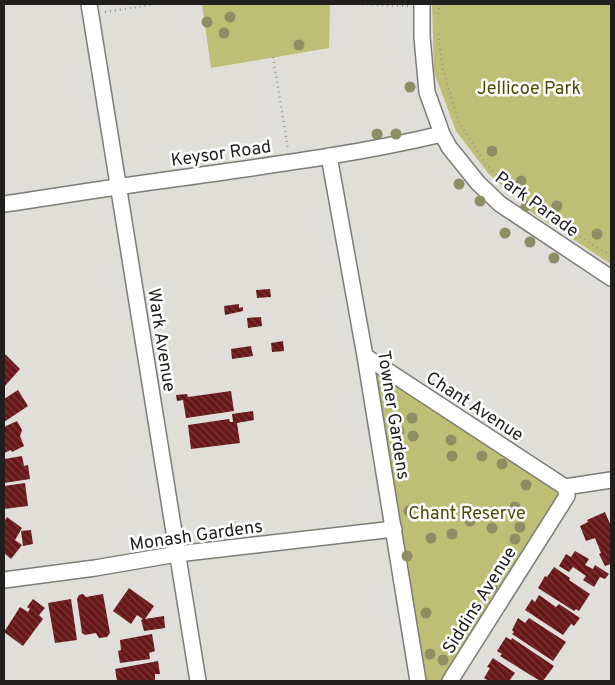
<svg xmlns="http://www.w3.org/2000/svg" width="615" height="685" viewBox="0 0 615 685" font-family="Overpass,sans-serif">
	<defs>
		<pattern id="building-back-hatch" width="6" height="6" patternUnits="userSpaceOnUse" patternTransform="scale(1.25)"><rect width="6" height="6" fill="#681719"/><path d="M-1 5l2 2M0 0l6 6M5-1l2 2" fill="none" stroke="#79383a"/></pattern>
	</defs>
	<rect width="100%" height="100%" fill="#dfded9"/>
	<path fill="#bcbf74" d="M202 4H330L329 48 211 68Z
		M432 4H611V264L531 212 488 173 456 131 434 72Z
		M365 356 565 487 450 681H418Z"/>
	<path fill="url(#building-back-hatch)" d="M270 289 271 297 257 298 256 290Z
		M239 304V308L243 307V311L225 315 224 306Z
		M261 317 262 326 248 328 247 318Z
		M283 341 284 351 272 352 271 343Z
		M251 346 253 356 232 359 231 349Z
		M4 353 20 369 4 387Z
		M18 390 28 406 4 422V399Z
		M231 391 234 411 186 418 183 400 177 401 176 395 187 394 188 397Z
		M253 411 254 420 237 423 240 443 191 449 188 425 229 419 230 422H233L232 414Z
		M17 421 22 430 20 436 24 446 12 452 11 450 4 453V427Z
		M22 456 24 466 28 465 30 479 4 483V459Z
		M25 483 28 506 4 509V486Z
		M605 512 611 526V564L605 566 599 554 601 553 595 538 586 541 580 526 588 522 587 520Z
		M7 517 22 528 15 540 22 545 11 559 4 553V522Z
		M31 530 33 544 23 546 21 531Z
		M575 551 589 559 585 565 593 569 595 565 609 574 605 579 600 577 594 587 583 580 586 576 573 567 569 572 559 566 566 554 571 557Z
		M554 567 570 578 569 580 590 594 579 611 576 609 574 611 538 588 545 576 547 577Z
		M129 588 154 606 145 619 164 616 165 628 144 631 141 620 143 619 137 615 131 624 113 611Z
		M83 594 86 597 103 594 110 633 107 637 99 638 96 633 85 635 82 633 77 599 79 595Z
		M539 595 556 607 559 604 580 618 574 626 571 624 563 635 525 610 532 599 535 602Z
		M33 599 45 608 39 615 43 619 23 646 4 632 20 607 28 612 30 609 27 607Z
		M71 599 77 640 55 643 48 603Z
		M518 618 525 623 529 618 566 642 553 661 512 634 514 632 512 630Z
		M152 634 155 651 149 653 150 659 120 663 118 651 121 650 120 640Z
		M506 637 511 640 512 638 554 666 543 681H540L500 656 502 654 497 651Z
		M493 658 515 673 509 681H489L484 678 490 668 487 667Z
		M158 661 160 674H155V681H117L115 669Z"/>
	<g fill="none" stroke-linecap="round" stroke-linejoin="round">
		<defs>
			<path id="street" d="M89 4 198 681
				M422 4V37L427 92 442 134 449 147 478 183 500 204 611 278
				M329 156 365 356 418 681
				M4 204C65 195 126 185 188 177 273 165 358 154 442 134
				M365 356 565 487
				M565 487 611 480
				M4 580 95 568 177 554 394 529
				M450 681 567 496 565 487"/>
		</defs>
		<use href="#street" stroke="#7d7c77" stroke-width="18"/>
		<path stroke="#999894" stroke-width="2.5" stroke-dasharray="1 4" stroke-linecap="butt" d="M362 4 408 6
			M105 12 156 4
			M438 14 440 4
			M438 34 443 70 459 122 487 166 528 203 611 256
			M273 57 288 149"/>
		<use href="#street" stroke="#fff" stroke-width="15"/>
	</g>
	<g fill="#8e8e64">
		<circle cx="230" cy="17" r="5.5"/>
		<circle cx="207" cy="22" r="5.5"/>
		<circle cx="224" cy="33" r="5.5"/>
		<circle cx="299" cy="45" r="5.5"/>
		<circle cx="410" cy="87" r="5.5"/>
		<circle cx="377" cy="134" r="5.5"/>
		<circle cx="396" cy="134" r="5.5"/>
		<circle cx="492" cy="151" r="5.5"/>
		<circle cx="521" cy="181" r="5.5"/>
		<circle cx="459" cy="184" r="5.5"/>
		<circle cx="480" cy="201" r="5.5"/>
		<circle cx="526" cy="206" r="5.5"/>
		<circle cx="557" cy="206" r="5.5"/>
		<circle cx="505" cy="233" r="5.5"/>
		<circle cx="597" cy="234" r="5.5"/>
		<circle cx="530" cy="242" r="5.5"/>
		<circle cx="554" cy="258" r="5.5"/>
		<circle cx="412" cy="418" r="5.5"/>
		<circle cx="399" cy="431" r="5.5"/>
		<circle cx="413" cy="436" r="5.5"/>
		<circle cx="451" cy="440" r="5.5"/>
		<circle cx="452" cy="456" r="5.5"/>
		<circle cx="482" cy="456" r="5.5"/>
		<circle cx="401" cy="463" r="5.5"/>
		<circle cx="502" cy="464" r="5.5"/>
		<circle cx="526" cy="485" r="5.5"/>
		<circle cx="515" cy="507" r="5.5"/>
		<circle cx="409" cy="511" r="5.5"/>
		<circle cx="470" cy="521" r="5.5"/>
		<circle cx="520" cy="527" r="5.5"/>
		<circle cx="492" cy="528" r="5.5"/>
		<circle cx="452" cy="534" r="5.5"/>
		<circle cx="431" cy="538" r="5.5"/>
		<circle cx="515" cy="539" r="5.5"/>
		<circle cx="407" cy="556" r="5.5"/>
		<circle cx="507" cy="560" r="5.5"/>
		<circle cx="492" cy="587" r="5.5"/>
		<circle cx="426" cy="613" r="5.5"/>
		<circle cx="448" cy="647" r="5.5"/>
		<circle cx="430" cy="654" r="5.5"/>
		<circle cx="443" cy="660" r="5.5"/>
	</g>
	<g text-anchor="middle" stroke-width="5" stroke-linejoin="round" paint-order="stroke">
		<g font-size="18" fill="#4b4c04" stroke="#fff">
			<text x="529" y="94">Jellicoe Park</text>
			<text x="467" y="519">Chant Reserve</text>
		</g>
		<g font-size="18" fill="#201f1e" stroke="#fff">
			<text transform="translate(221 153) rotate(-8)" y="6">Keysor Road</text>
			<text transform="translate(537 204) rotate(36)" y="6">Park Parade</text>
			<text transform="translate(162 340) rotate(81)" y="6">Wark Avenue</text>
			<text transform="translate(475 406) rotate(33)" y="6">Chant Avenue</text>
			<text transform="translate(394 415) rotate(81)" y="6">Towner Gardens</text>
			<text transform="translate(196 535) rotate(-8)" y="6">Monash Gardens</text>
			<text transform="translate(479 600) rotate(-58)" y="6">Siddins Avenue</text>
		</g>
	</g>
	<rect width="615" height="685" fill="none" stroke="#201f1e" stroke-width="10"/>
</svg>
